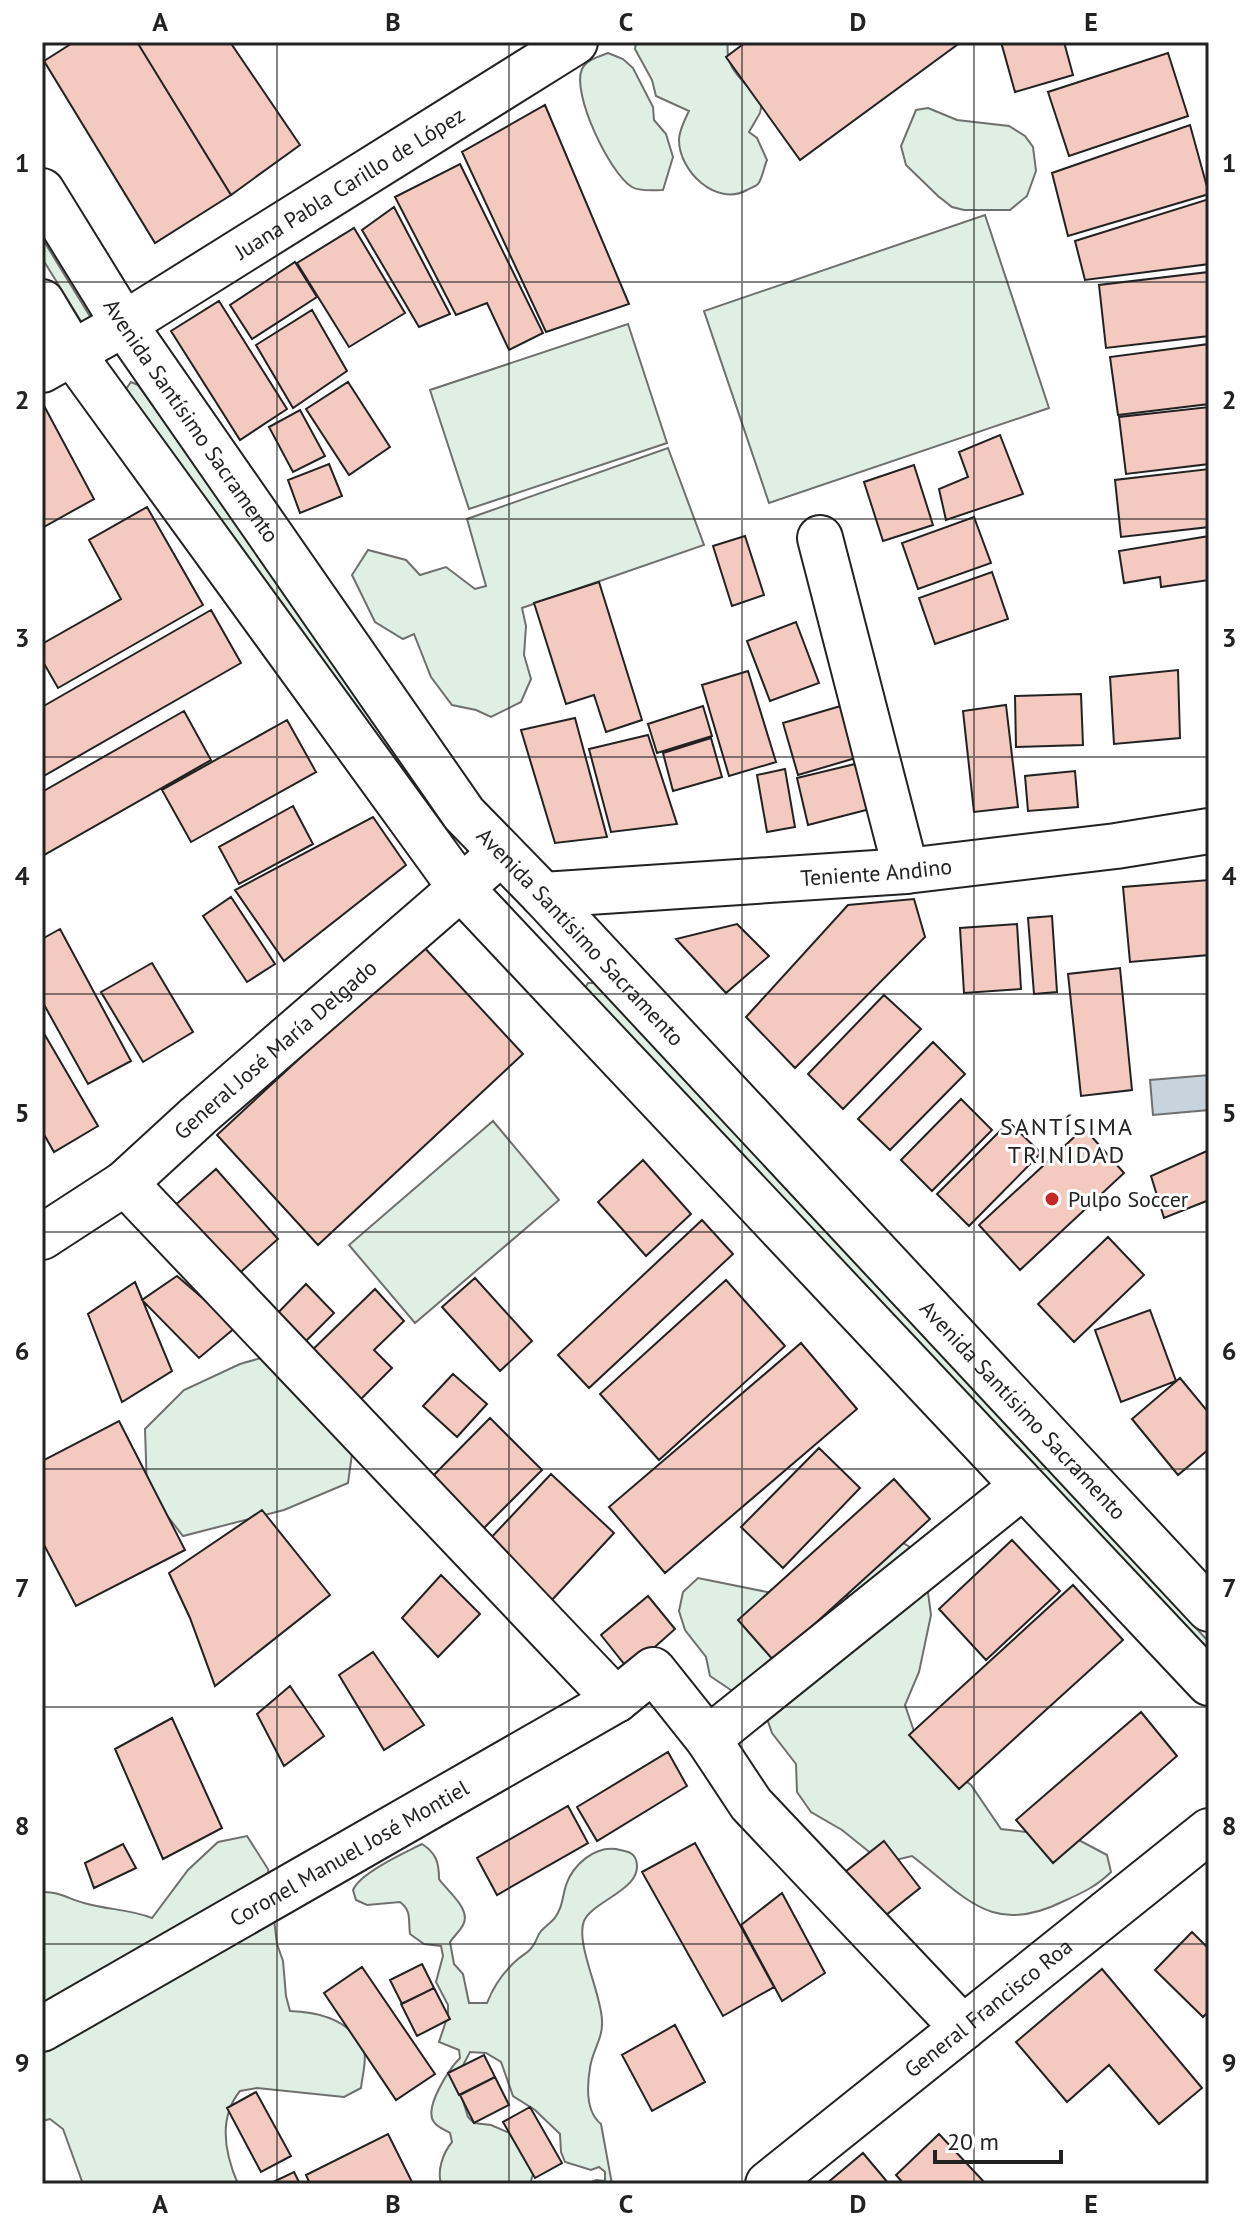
<svg xmlns="http://www.w3.org/2000/svg" width="1251" height="2226" viewBox="0 0 1251 2226" font-family="'PT Sans',sans-serif">
	<rect width="100%" height="100%" fill="#fff"/>
	<path fill="#e0efe3" stroke="#6f6f6f" stroke-width="2" d="M636 42H728C724 72 746 80 762 103L760 113 749 132 757 138 767 160C764 167 762 179 758 184 755 187 750 188 747 190 716 207 679 171 679 140 679 131 685 119 689 111L656 96 652 80 635 49Z
		M608 53 623 59 633 68 653 107 654 120 666 134 673 157 663 190C654 190 640 192 632 187 610 174 571 93 582 69 587 59 599 57 608 53Z
		M928 108 957 120 1009 126 1025 136 1033 147 1036 171 1027 196 1010 210H964L952 207 938 196 906 165 901 146 916 110Z
		M985 215 1049 408 769 503 704 311Z
		M42 238 91 318 82 323 42 258Z
		M628 324 667 443 469 509 430 390Z
		M131 382 138 385 458 829 456 837H447L126 389Z
		M668 448 704 545 522 608 526 626 524 655 531 679 521 702 491 717 476 710 452 705 431 677 414 634 403 639 375 622 352 575 368 550 406 560 420 575 446 567 475 589 486 586 467 519Z
		M588 983H594L1209 1642V1660L585 988Z
		M493 1121 559 1200 415 1323 349 1245Z
		M302 1346 360 1396 348 1483 284 1510 183 1536 147 1490 145 1429 184 1390 240 1364Z
		M895 1538 923 1555 931 1615 919 1672 905 1705 916 1737 942 1763 971 1785 1001 1829 1075 1838 1107 1855 1111 1872C1097 1886 1082 1893 1064 1901 992 1937 967 1898 912 1856L883 1863 842 1830 811 1812 797 1792 796 1764 772 1733 765 1713 710 1676 706 1657 685 1630 679 1611 683 1592 698 1578 772 1593 786 1602 842 1617 853 1572Z
		M247 1836 268 1869 277 1944 283 1961 286 1996 290 2011C319 2012 352 2020 364 2051 367 2060 362 2077 361 2088L344 2097 257 2088 240 2091C218 2118 225 2154 238 2184H83L63 2129 50 2119 42 2121V1892C58 1891 69 1899 84 1903 107 1910 130 1909 152 1918L188 1870 218 1842Z
		M422 1844C436 1853 439 1862 439 1879 447 1891 472 1909 463 1925 460 1931 454 1936 450 1942L454 1964 463 1974 469 2003H487C494 1985 503 1972 518 1959 523 1955 529 1952 532 1947 536 1943 537 1936 541 1931 545 1927 550 1923 554 1919 563 1907 562 1898 566 1885 573 1865 594 1846 616 1849 624 1851 633 1851 636 1860 645 1889 593 1900 584 1921 575 1943 602 1995 602 2021 603 2039 592 2051 590 2068 587 2086 586 2112 601 2124L612 2184H588L596 2180 605 2181V2172L599 2167 591 2170 565 2162 561 2152 560 2134 535 2110 513 2096 501 2062 486 2053 470 2052 458 2075V2085L468 2117 474 2123 491 2125 514 2135 533 2174 530 2184H441C437 2170 443 2153 452 2142L450 2133C445 2130 437 2127 434 2122 423 2108 450 2068 460 2058L459 2050 439 2042 448 2015V2005L436 1982 443 1956 441 1946 424 1944 410 1934C408 1920 412 1911 400 1902L367 1905 356 1900 353 1890C360 1873 404 1853 422 1844Z"/>
	<path fill="#c7d3dd" stroke="#6f6f6f" stroke-width="2" d="M1209 1075V1110L1153 1115 1150 1080Z"/>
	<path fill="#f3c9c0" stroke="#222" stroke-width="2" d="M74 42H137L231 195 155 243 44 61Z
		M137 42H230L300 145 231 195Z
		M746 42H961L800 160 726 57Z
		M1001 42H1064L1073 75 1015 92Z
		M1168 53 1188 116 1069 156 1048 92Z
		M545 105 629 304 546 332 462 152Z
		M1190 125 1209 194 1068 236 1052 173Z
		M460 164 543 333 509 350 487 303 456 315 395 197Z
		M1209 199V264L1085 280 1075 241Z
		M394 207 450 314 419 327 362 230Z
		M354 228 405 313 349 347 297 263Z
		M295 262 317 297 252 339 230 305Z
		M1209 272V336L1106 348 1099 285Z
		M219 301 287 409 240 440 171 331Z
		M312 310 347 371 293 408 256 345Z
		M1209 344V404L1118 415 1110 357Z
		M348 382 390 447 349 475 306 409Z
		M42 402 94 499 42 528Z
		M1209 407V464L1126 474 1119 417Z
		M300 410 325 456 293 472 269 427Z
		M1000 435 1023 494 946 520 939 489 968 477 959 452Z
		M329 464 342 496 300 513 288 480Z
		M914 465 933 525 883 541 864 482Z
		M1209 469V527L1121 537 1115 480Z
		M147 507 203 605 58 688 42 660V644L121 599 89 540Z
		M974 517 991 563 918 589 902 543Z
		M745 536 764 595 732 606 713 546Z
		M1209 536V580L1161 587 1160 577 1124 583 1119 551Z
		M992 572 1008 619 935 644 919 598Z
		M599 582 642 720 606 732 594 695 566 704 534 603Z
		M211 610 241 663 42 777V707Z
		M796 622 819 683 770 701 747 641Z
		M1178 670 1180 738 1114 744 1110 677Z
		M748 671 776 762 729 776 702 685Z
		M1081 694 1083 745 1016 747 1015 696Z
		M844 705 859 757 798 775 783 723Z
		M1006 705 1018 807 974 812 963 711Z
		M703 706 712 736 657 753 648 724Z
		M184 711 211 760 44 855 42 851V792Z
		M575 718 607 837 555 843 521 730Z
		M287 720 316 772 191 842 162 790Z
		M648 735 677 824 611 832 589 749Z
		M711 738 722 777 673 791 663 753Z
		M859 763 870 809 808 825 797 778Z
		M785 769 795 827 767 832 757 775Z
		M1075 771 1078 807 1028 811 1025 776Z
		M293 806 313 844 239 884 219 847Z
		M373 817 406 865 284 961 235 890Z
		M1209 880V955L1130 962 1123 887Z
		M231 897 275 964 247 982 203 916Z
		M914 899 925 937 795 1068 746 1017 848 905Z
		M1052 916 1057 992 1034 994 1028 918Z
		M737 924 769 956 726 993 676 939Z
		M1017 924 1021 989 964 993 960 928Z
		M60 929 131 1061 88 1084 42 1001V939Z
		M422 945 523 1054 318 1245 217 1135Z
		M152 963 193 1032 143 1062 101 992Z
		M1120 968 1132 1090 1081 1096 1068 974Z
		M884 995 921 1029 843 1109 808 1074Z
		M42 1030 98 1126 54 1152 42 1131Z
		M933 1042 965 1074 890 1150 858 1119Z
		M961 1099 992 1130 932 1191 901 1160Z
		M1009 1122 1041 1153 969 1226 937 1194Z
		M1084 1128 1124 1173 1020 1270 979 1225Z
		M1209 1150V1200L1164 1218 1151 1176Z
		M643 1160 691 1214 646 1256 598 1202Z
		M216 1169 278 1239 234 1278 173 1207Z
		M702 1220 733 1254 589 1388 558 1355Z
		M1108 1237 1144 1275 1074 1342 1038 1304Z
		M177 1276 236 1327 199 1358 142 1300Z
		M475 1278 532 1341 500 1371 442 1307Z
		M726 1280 785 1346 659 1460 600 1394Z
		M135 1282 172 1371 122 1402 88 1314Z
		M306 1284 334 1313 296 1351 268 1323Z
		M375 1289 404 1321 374 1350 392 1368 350 1410 302 1360Z
		M1150 1310 1176 1381 1121 1402 1095 1330Z
		M801 1343 857 1409 665 1573 609 1507Z
		M453 1374 487 1404 457 1437 423 1406Z
		M1180 1378 1209 1413V1449L1178 1475 1132 1419Z
		M490 1418 542 1470 476 1536 424 1485Z
		M119 1421 185 1550 76 1606 42 1541V1461Z
		M819 1448 860 1488 783 1568 741 1527Z
		M551 1474 614 1533 551 1601 487 1542Z
		M894 1479 930 1519 774 1661 738 1620Z
		M262 1510 330 1595 215 1686 190 1618 169 1573Z
		M1012 1540 1060 1591 986 1660 939 1609Z
		M441 1575 480 1614 438 1657 402 1618Z
		M1073 1585 1123 1640 959 1789 909 1735Z
		M648 1596 675 1629 629 1670 601 1635Z
		M373 1652 424 1725 384 1750 339 1675Z
		M290 1686 324 1736 284 1766 257 1714Z
		M1141 1712 1177 1756 1053 1863 1016 1820Z
		M172 1718 222 1828 163 1859 115 1749Z
		M668 1752 687 1786 597 1841 577 1807Z
		M568 1806 588 1843 497 1895 477 1858Z
		M884 1841 920 1888 876 1923 840 1876Z
		M695 1843 774 1987 723 2016 642 1872Z
		M123 1844 136 1868 94 1888 85 1863Z
		M782 1893 825 1973 782 2001 741 1925Z
		M1192 1932 1209 1949V2011L1203 2017 1155 1970Z
		M422 1964 434 1988 402 2004 390 1980Z
		M362 1967 435 2074 396 2100 324 1993Z
		M1102 1969 1202 2088 1159 2124 1109 2065 1067 2102 1016 2042Z
		M434 1988 450 2019 417 2036 401 2004Z
		M675 2025 705 2082 652 2111 622 2055Z
		M484 2055 495 2077 459 2095 448 2073Z
		M495 2077 509 2105 474 2123 460 2095Z
		M256 2092 291 2156 261 2172 227 2108Z
		M530 2107 562 2163 535 2178 503 2122Z
		M388 2134 413 2184H310L306 2175Z
		M939 2134 986 2184H904L896 2175Z
		M863 2153 889 2184H826Z
		M294 2172 300 2184H269Z"/>
	<g fill="none" stroke-linecap="round" stroke-linejoin="round">
		<defs>
			<g id="minor">
				<path id="s1" d="M42 370 124 324 575 42"/>
				<path d="M820 538 906 871"/>
				<path id="s2" d="M543 895 906 871 1116 846 1209 831"/>
				<path d="M125 1183 616 1700"/>
				<path id="s3" d="M42 1237 125 1183 198 1116 501 853"/>
				<path d="M708 1739 1023 1486"/>
				<path id="s4" d="M42 2029 616 1700 653 1670 708 1739 751 1804 963 2028"/>
				<path id="s5" d="M768 2184 1209 1831"/>
			</g>
			<g id="major">
				<path id="s6" d="M42 191 124 324 464 814 543 895 1209 1609"/>
				<path d="M42 302 75 357 460 887 1209 1683"/>
			</g>
		</defs>
		<use href="#minor" stroke="#222" stroke-width="48"/>
		<use href="#major" stroke="#222" stroke-width="48"/>
		<use href="#minor" stroke="#fff" stroke-width="44"/>
		<use href="#major" stroke="#fff" stroke-width="44"/>
	</g>
	<path fill="none" stroke="#222" stroke-width="2" stroke-opacity="0.55" d="M277 42V2184M509 42V2184M742 42V2184M974 42V2184M42 282H1209M42 519H1209M42 757H1209M42 994H1209M42 1232H1209M42 1469H1209M42 1707H1209M42 1944H1209"/>
	<circle fill="#c62828" stroke="#fff" stroke-width="3" cx="1052" cy="1199" r="8"/>
	<g text-anchor="middle" stroke-width="6" stroke-linejoin="round" paint-order="stroke">
		<g font-size="22" fill="#222" stroke="#fff">
			<text dy="8" stroke="none"><textPath href="#s1" startOffset="360">Juana Pabla Carillo de López</textPath></text>
			<text dy="8" stroke="none"><textPath href="#s6" startOffset="274">Avenida Santísimo Sacramento</textPath></text>
			<text dy="8" stroke="none"><textPath href="#s2" startOffset="334">Teniente Andino</textPath></text>
			<text dy="8" stroke="none"><textPath href="#s6" startOffset="922">Avenida Santísimo Sacramento</textPath></text>
			<text dy="8" stroke="none"><textPath href="#s3" startOffset="300">General José María Delgado</textPath></text>
			<text dy="8" stroke="none"><textPath href="#s6" startOffset="1570">Avenida Santísimo Sacramento</textPath></text>
			<text dy="8" stroke="none"><textPath href="#s4" startOffset="354">Coronel Manuel José Montiel</textPath></text>
			<text dy="8" stroke="none"><textPath href="#s5" startOffset="282">General Francisco Roa</textPath></text>
		</g>
		<g font-size="22" fill="#222" stroke="#fff" text-anchor="start">
			<text x="1068" y="1207">Pulpo Soccer</text>
		</g>
		<g font-size="24" letter-spacing="2" fill="#222" stroke="#fff">
			<text x="1067" y="1135">SANTÍSIMA<tspan x="1067" dy="28">TRINIDAD</tspan></text>
		</g>
	</g>
	<rect width="1251" height="2226" fill="none" stroke="#ffffff" stroke-width="88"/>
	<path d="M935 2150v12h126v-12" fill="none" stroke="#222222" stroke-width="4"/>
	<text x="947" y="2150" font-size="24" fill="#222222" stroke="#ffffff" stroke-width="6" paint-order="stroke">20 m</text>
	<rect x="44" y="44" width="1163" height="2138" fill="none" stroke="#222" stroke-width="3"/>
	<g font-size="26" text-anchor="middle" font-weight="bold" fill="#222">
		<text x="160" y="31">A</text>
		<text x="393" y="31">B</text>
		<text x="626" y="31">C</text>
		<text x="858" y="31">D</text>
		<text x="1091" y="31">E</text>
		<text x="22" y="172">1</text>
		<text x="1229" y="172">1</text>
		<text x="22" y="409">2</text>
		<text x="1229" y="409">2</text>
		<text x="22" y="647">3</text>
		<text x="1229" y="647">3</text>
		<text x="22" y="885">4</text>
		<text x="1229" y="885">4</text>
		<text x="22" y="1122">5</text>
		<text x="1229" y="1122">5</text>
		<text x="22" y="1360">6</text>
		<text x="1229" y="1360">6</text>
		<text x="22" y="1597">7</text>
		<text x="1229" y="1597">7</text>
		<text x="22" y="1835">8</text>
		<text x="1229" y="1835">8</text>
		<text x="22" y="2072">9</text>
		<text x="1229" y="2072">9</text>
		<text x="160" y="2213">A</text>
		<text x="393" y="2213">B</text>
		<text x="626" y="2213">C</text>
		<text x="858" y="2213">D</text>
		<text x="1091" y="2213">E</text>
	</g>
</svg>
